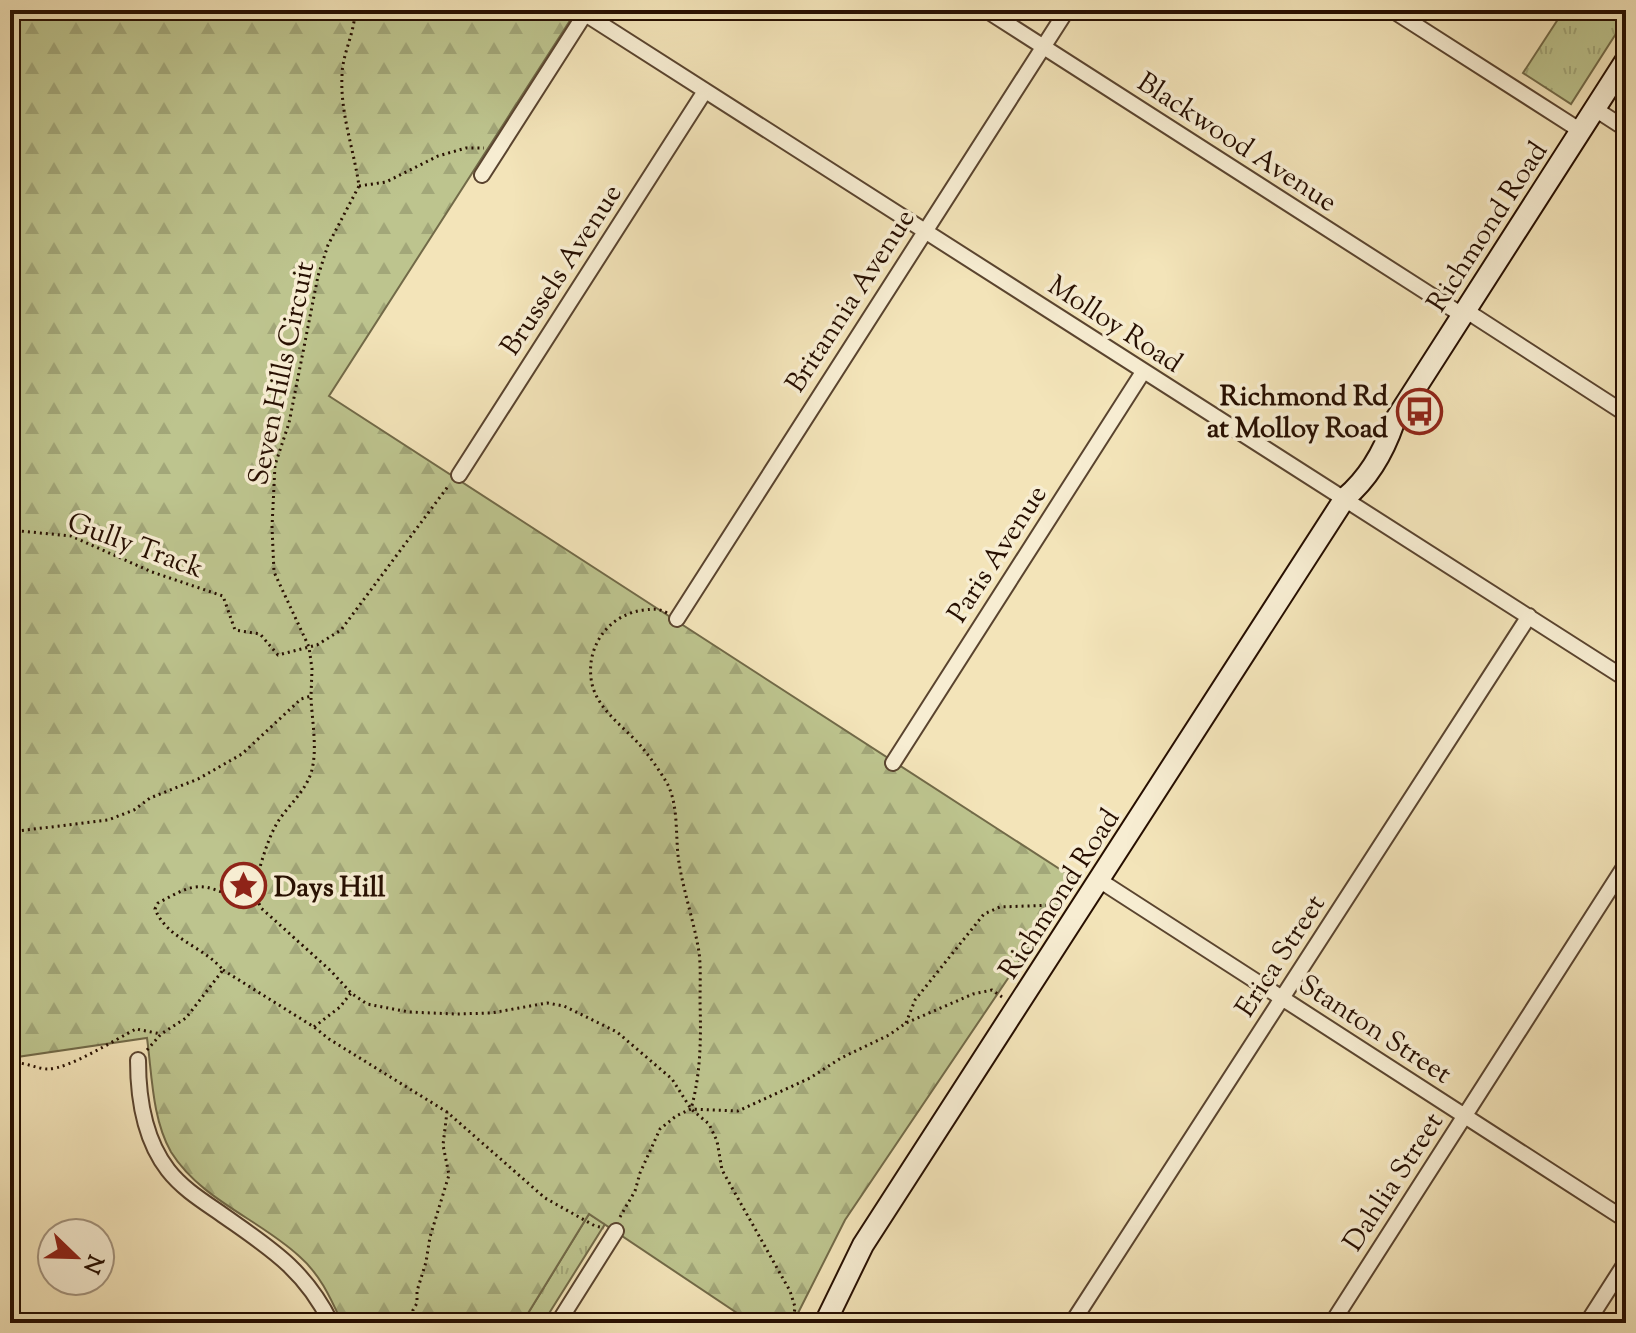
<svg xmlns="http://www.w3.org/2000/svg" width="1636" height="1333" viewBox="0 0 1636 1333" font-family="'Sorts Mill Goudy',serif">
	<defs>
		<pattern id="grass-tufts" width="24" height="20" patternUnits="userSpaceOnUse" patternTransform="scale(2)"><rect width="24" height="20" fill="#bdc48e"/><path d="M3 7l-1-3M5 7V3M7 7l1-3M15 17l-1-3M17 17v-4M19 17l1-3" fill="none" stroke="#a2a779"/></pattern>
		<pattern id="forest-firs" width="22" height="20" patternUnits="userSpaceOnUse" patternTransform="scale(2)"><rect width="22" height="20" fill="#bdc48e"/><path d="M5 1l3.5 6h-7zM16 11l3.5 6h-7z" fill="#a2a779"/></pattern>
	</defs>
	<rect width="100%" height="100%" fill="#f3e4b9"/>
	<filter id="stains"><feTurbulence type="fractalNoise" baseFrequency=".0025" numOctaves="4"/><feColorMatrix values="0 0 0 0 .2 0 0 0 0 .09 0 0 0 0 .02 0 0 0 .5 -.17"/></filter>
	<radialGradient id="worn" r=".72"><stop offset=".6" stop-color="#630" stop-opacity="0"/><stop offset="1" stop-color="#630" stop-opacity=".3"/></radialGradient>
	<path fill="url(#grass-tufts)" stroke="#726a48" stroke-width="2" d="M1564 10H1626V18L1571 104 1523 73Z
		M589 1214 605 1224 543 1323H522Z"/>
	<path fill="url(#forest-firs)" stroke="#726a48" stroke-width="2" d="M10 10H557L571 19 329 396 1075 879 845 1220 793 1323H752L589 1214 522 1323H342C331 1299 320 1274 299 1256 259 1219 201 1200 171 1152 152 1119 152 1074 147 1038L10 1058Z"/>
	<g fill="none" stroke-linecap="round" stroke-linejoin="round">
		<defs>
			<path id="minor" d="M579 10 1626 679
				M986 10 1462 315
				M1392 10 1581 131
				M1595 109 1626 129
				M482 175 585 14
				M1465 310 1626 414
				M459 475 705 91
				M677 619 1067 10
				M893 763 1143 372
				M1099 880 1626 1220
				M138 1060C138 1097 144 1139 168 1170 182 1188 201 1200 220 1213 268 1247 304 1268 331 1323
				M558 1323 616 1231
				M1072 1323 1529 616
				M1332 1323 1626 864
				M1587 1323 1626 1262"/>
			<path id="secondary" d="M825 1323 863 1245 1345 498C1370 477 1384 451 1394 422L1626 60"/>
		</defs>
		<use href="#minor" stroke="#5a442f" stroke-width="18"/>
		<use href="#secondary" stroke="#270f01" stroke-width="24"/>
		<path stroke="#270f01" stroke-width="3" stroke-dasharray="2 4" stroke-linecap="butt" d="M359 186 386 182 438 156 466 148H484
			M10 530 71 536 152 572 223 596 235 630 260 634 278 655 317 645 341 630 449 485
			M667 613C658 608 654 609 644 610 610 614 587 644 591 678 594 707 622 725 640 745 650 757 660 771 668 785 679 808 675 838 679 863 684 893 694 922 699 952 701 968 700 985 700 1001 701 1038 701 1073 691 1109
			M311 698C312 721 318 751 311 773 304 794 286 807 276 825 265 845 260 869 253 890L261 908 331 971 351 993 367 1004 409 1012 456 1014 491 1013 547 1003 564 1006 617 1032 672 1079 691 1109 709 1124 717 1141 722 1170 790 1291 795 1307 793 1323
			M10 832 108 820 134 810 150 798 198 779 242 754 301 699 311 696 312 669 309 647 274 572 272 527 275 465 289 423 318 276 328 245 359 186C354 150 340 113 342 76 342 54 355 33 355 10
			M223 970 314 1027 329 1039 447 1112 545 1198 595 1226 604 1228
			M906 1023 915 1000 984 914 1000 907 1053 905 1059 908
			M314 1027 340 1007 351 993
			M147 1050 161 1034 186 1018 223 970C203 946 167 939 155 909L158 903C170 897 182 889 195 887 218 884 228 904 253 890
			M10 1064C23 1060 35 1069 48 1069 69 1069 116 1039 136 1029L161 1034
			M620 1217 635 1191 640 1173 660 1129 676 1116 691 1109 738 1111 810 1078 841 1058 889 1035 906 1023 973 994 992 990 1002 997
			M413 1323V1310L417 1303V1291L426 1262 430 1237 449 1175 443 1145 447 1112"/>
		<use href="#minor" stroke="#f7edd2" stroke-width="14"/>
		<use href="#secondary" stroke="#f7edd2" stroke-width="20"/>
	</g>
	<defs>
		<symbol id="bus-ring" viewBox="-11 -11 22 22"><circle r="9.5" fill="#f7edd2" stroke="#8f2418" stroke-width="1.5"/><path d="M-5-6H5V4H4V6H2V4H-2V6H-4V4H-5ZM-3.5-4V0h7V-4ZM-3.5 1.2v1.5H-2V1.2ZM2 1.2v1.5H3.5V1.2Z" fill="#8f2418"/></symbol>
		<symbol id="sight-ring" viewBox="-11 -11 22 22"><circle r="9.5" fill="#f7edd2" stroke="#8f2418" stroke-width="1.5"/><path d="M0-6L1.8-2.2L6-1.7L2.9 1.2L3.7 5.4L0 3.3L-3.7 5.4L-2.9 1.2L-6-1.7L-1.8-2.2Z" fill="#8f2418"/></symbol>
	</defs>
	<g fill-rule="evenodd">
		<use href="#bus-ring" x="1394" y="386" width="51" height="51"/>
		<use href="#sight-ring" x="218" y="860" width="51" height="51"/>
	</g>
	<g text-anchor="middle" stroke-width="7" stroke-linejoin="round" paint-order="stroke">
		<g font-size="28" fill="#270f01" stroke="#f7edd2">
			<text transform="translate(1238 141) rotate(33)" y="10">Blackwood Avenue</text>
			<text transform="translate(1486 226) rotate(-57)" y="10">Richmond Road</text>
			<text transform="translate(560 269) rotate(-57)" y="10">Brussels Avenue</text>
			<text transform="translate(849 300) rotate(-57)" y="10">Britannia Avenue</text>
			<text transform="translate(1116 323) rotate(33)" y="10">Molloy Road</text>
			<text transform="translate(280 373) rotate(-78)" y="10">Seven Hills Circuit</text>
			<text transform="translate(136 544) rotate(20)" y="10">Gully Track</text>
			<text transform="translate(996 553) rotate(-57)" y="10">Paris Avenue</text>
			<text transform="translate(1058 893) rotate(-57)" y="10">Richmond Road</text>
			<text transform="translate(1279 955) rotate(-57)" y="10">Erica Street</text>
			<text transform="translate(1376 1028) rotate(33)" y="10">Stanton Street</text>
			<text transform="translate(1392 1181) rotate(-57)" y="10">Dahlia Street</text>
		</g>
		<g font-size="28" font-weight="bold" fill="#270f01" stroke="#f7edd2" text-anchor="end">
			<text x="1388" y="405">Richmond Rd<tspan x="1388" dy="32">at Molloy Road</tspan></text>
			<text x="274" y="896" text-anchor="start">Days Hill</text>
		</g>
	</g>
	<rect width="1636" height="1333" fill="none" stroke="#f3e4b9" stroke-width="40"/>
	<rect x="12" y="12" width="1612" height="1309" fill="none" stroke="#270f01" stroke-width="4"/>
	<rect x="20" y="20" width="1596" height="1293" fill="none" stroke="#270f01" stroke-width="2"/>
	<g transform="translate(76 1257) rotate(113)"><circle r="38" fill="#f7edd2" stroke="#a4947e" stroke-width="2"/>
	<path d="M0-6L14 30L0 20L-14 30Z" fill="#8f2418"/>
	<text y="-12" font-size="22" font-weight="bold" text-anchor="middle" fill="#270f01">N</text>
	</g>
	<rect width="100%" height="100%" filter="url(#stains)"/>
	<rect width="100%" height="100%" fill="url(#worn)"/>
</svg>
